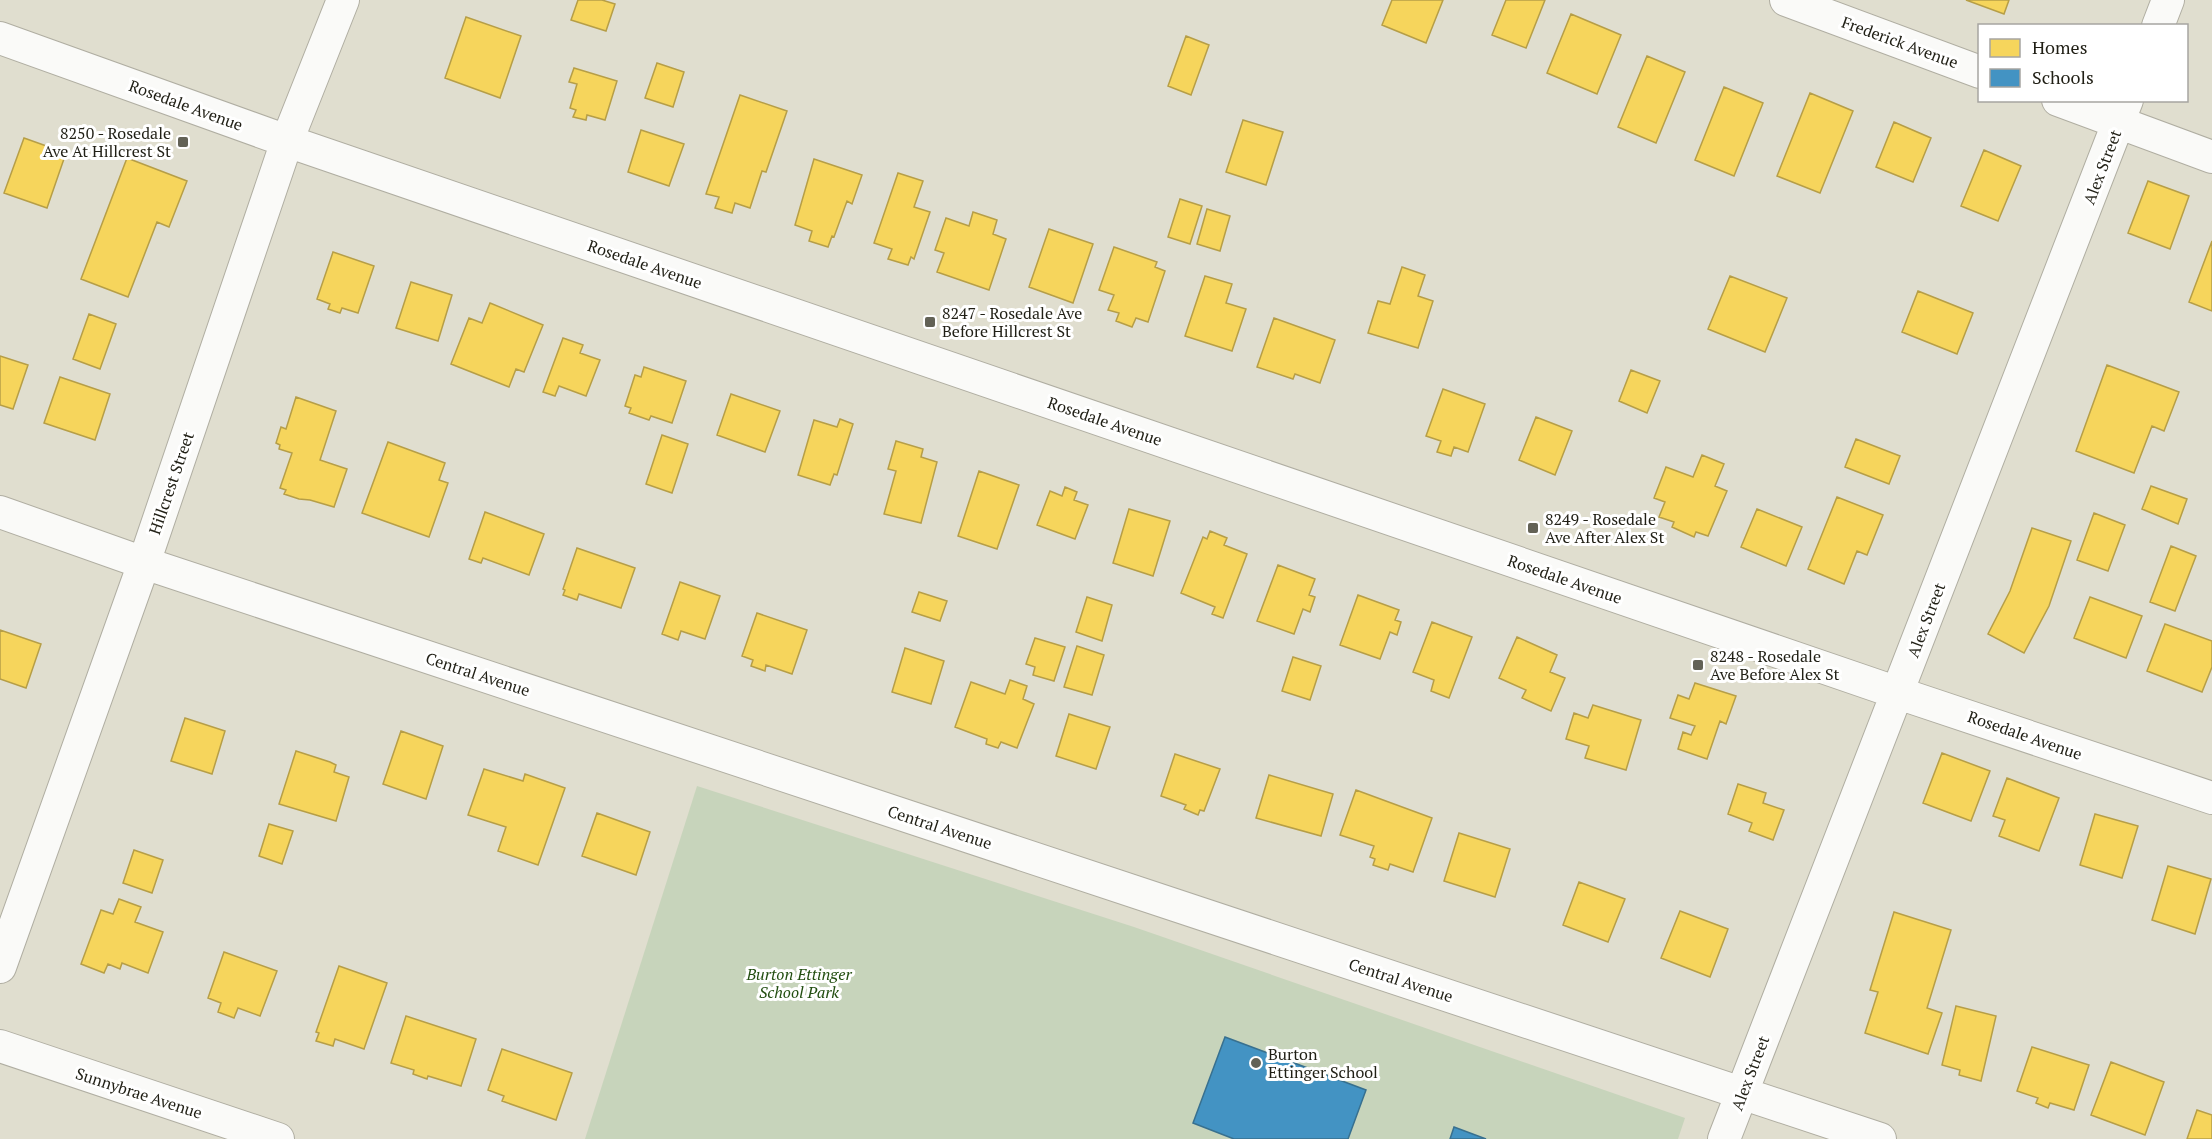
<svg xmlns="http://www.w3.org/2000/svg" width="2212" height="1139" viewBox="0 0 2212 1139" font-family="'PT Serif',serif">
	<rect width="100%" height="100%" fill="#e0decf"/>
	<path fill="#c7d4bb" d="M697 786 1134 927 1685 1118 1678 1139H585Z"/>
	<path fill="#f6d55c" stroke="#b69e47" stroke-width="1.5" d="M578 0H602L615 4 606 31 571 20Z
		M1392 0H1443L1426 43 1382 25Z
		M1506 0H1545L1526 48 1492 35Z
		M1966 0H2009L2004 14Z
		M1571 14 1621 35 1597 94 1547 73Z
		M466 17 521 36 500 98 445 78Z
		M1186 36 1209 45 1191 95 1168 86Z
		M1647 56 1685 72 1656 143 1618 127Z
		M657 63 684 72 673 107 645 98Z
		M574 68 617 81 605 120 587 115 586 120 573 117 576 110 570 108 577 84 569 82Z
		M1724 87 1763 103 1734 176 1695 160Z
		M1810 93 1853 111 1820 193 1777 176Z
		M740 95 787 111 766 172 762 171 750 208 735 203 732 213 715 208 719 197 706 194Z
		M1243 120 1283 132 1266 185 1226 172Z
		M1894 122 1931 138 1913 182 1876 167Z
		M641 130 684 144 669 186 628 172Z
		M24 138 66 153 47 208 4 193Z
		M1984 150 2021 166 1998 221 1961 206Z
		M127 158 187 181 169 227 157 222 128 297 81 279Z
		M814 159 862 175 852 204 847 201 834 237 832 236 828 247 809 241 812 231 795 225Z
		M898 173 923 181 914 207 930 212 914 259 911 257 908 265 888 259 892 249 874 243Z
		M2148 181 2189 196 2170 249 2128 233Z
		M1180 199 1202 206 1190 244 1168 237Z
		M1207 209 1230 216 1220 251 1197 244Z
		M973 212 997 220 993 234 1006 239 989 290 937 272 944 253 935 250 946 218 969 226Z
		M1049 229 1093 244 1073 303 1029 287Z
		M2212 241V311L2189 302Z
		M1114 247 1157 262 1155 267 1165 271 1148 322 1136 318 1132 327 1116 321 1119 313 1108 310 1114 295 1099 290Z
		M333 252 374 266 358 313 342 308 340 313 328 309 330 304 317 299Z
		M1402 267 1425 275 1418 296 1433 301 1418 348 1368 333 1378 301 1390 304Z
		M1205 276 1232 284 1226 303 1246 309 1232 351 1185 336Z
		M1730 276 1787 298 1765 352 1708 329Z
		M411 282 452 295 438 341 396 328Z
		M1918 291 1973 313 1957 354 1902 332Z
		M490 303 543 325 524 372 516 369 509 387 451 364 469 318 482 323Z
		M89 314 116 324 100 369 73 359Z
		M1274 318 1335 340 1320 383 1295 374 1293 379 1257 367Z
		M563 338 583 345 580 353 600 360 586 396 559 386 555 396 543 392Z
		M0 356 28 365 13 409 0 405Z
		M2107 365 2179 392 2164 431 2152 426 2134 473 2076 451Z
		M644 367 686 381 672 423 651 416 649 420 629 413 631 408 625 406 635 375 641 377Z
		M1631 370 1660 381 1647 413 1619 401Z
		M60 377 110 394 95 440 44 423Z
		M1443 389 1485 404 1468 452 1454 447 1451 456 1437 452 1441 441 1426 436Z
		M731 394 780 411 765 452 717 435Z
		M296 397 336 411 320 460 347 469 334 507 310 500 299 499 284 494 286 490 280 488 292 453 279 449 280 445 276 443 281 427 286 429Z
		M1536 417 1572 431 1555 475 1519 460Z
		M840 419 853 424 837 475 834 474 830 485 798 475 814 420 837 427Z
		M662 435 688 444 672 493 646 484Z
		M1856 439 1900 456 1889 484 1845 467Z
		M896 441 923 449 921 457 937 462 921 523 884 514 896 471 888 469Z
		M388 442 445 463 439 480 448 483 429 537 362 513Z
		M1702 455 1724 464 1715 486 1727 491 1708 536 1696 532 1694 537 1672 527 1674 522 1659 517 1665 502 1654 498 1666 467 1693 477Z
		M979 471 1019 485 997 549 958 536Z
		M2151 486 2187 499 2178 524 2142 509Z
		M1065 487 1077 492 1074 500 1088 505 1075 539 1037 525 1050 491 1062 496Z
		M1837 497 1883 515 1867 555 1857 551 1844 584 1808 569Z
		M1129 509 1170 521 1153 576 1113 563Z
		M1757 509 1802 527 1786 566 1741 547Z
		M485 512 544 534 529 575 483 558 481 563 469 559Z
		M2094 513 2125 525 2108 571 2077 560Z
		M2032 528 2071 541 2049 606 2024 653 1988 634 2010 591Z
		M1210 531 1227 538 1224 545 1247 554 1223 618 1212 614 1215 607 1181 593 1203 537 1207 539Z
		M2171 546 2196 556 2175 611 2150 602Z
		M577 548 635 568 621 608 579 594 577 600 563 595 565 590 563 589Z
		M1278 565 1315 579 1309 595 1315 597 1310 612 1303 609 1294 634 1257 621Z
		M680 582 720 596 705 639 681 631 678 640 662 634Z
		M919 592 947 601 940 621 912 612Z
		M1358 595 1399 610 1395 620 1401 622 1397 635 1390 632 1380 659 1340 645Z
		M1087 597 1112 605 1102 641 1076 632Z
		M2090 597 2142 616 2126 658 2074 638Z
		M757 613 807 630 792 674 766 665 765 671 751 666 753 660 742 656Z
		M1432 622 1472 637 1449 698 1431 691 1434 680 1413 672Z
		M2165 624 2212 641V667L2202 692 2147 671Z
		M0 630 41 644 26 688 0 679Z
		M1517 637 1557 655 1550 672 1565 678 1551 711 1522 698 1526 690 1499 678Z
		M1035 638 1065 647 1054 681 1033 675 1035 667 1026 664Z
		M1077 646 1104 655 1092 695 1064 687Z
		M905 648 944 661 931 704 892 692Z
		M1293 657 1321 666 1310 700 1282 691Z
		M1010 680 1027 686 1023 699 1034 704 1017 748 1001 742 998 748 986 744 987 739 955 727 971 682 1005 694Z
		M1695 683 1736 696 1726 724 1720 721 1707 759 1678 749 1683 732 1691 735 1695 726 1670 718 1678 695 1689 699Z
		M1593 705 1641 720 1626 770 1585 758 1589 746 1566 739 1574 713 1588 718Z
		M1069 714 1110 727 1096 769 1056 756Z
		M185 718 225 731 212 774 171 761Z
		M401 731 443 746 426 799 383 784Z
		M296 751 330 762 336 765 334 772 349 777 336 821 279 804Z
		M1942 753 1990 771 1971 821 1923 803Z
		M1175 754 1220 769 1204 811 1200 810 1198 815 1184 809 1186 805 1161 796Z
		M484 769 523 781 525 774 565 788 538 865 498 851 506 827 468 815Z
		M1269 775 1333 794 1321 836 1256 818Z
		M2007 778 2059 798 2039 851 1999 836 2005 820 1993 816Z
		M1738 784 1766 793 1763 803 1784 810 1773 840 1749 831 1752 823 1728 814Z
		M1356 790 1432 818 1413 872 1390 864 1388 870 1373 865 1375 859 1370 857 1374 846 1340 835Z
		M597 813 650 832 636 875 582 856Z
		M2095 814 2138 826 2122 878 2080 865Z
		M269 824 293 831 282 864 259 856Z
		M1459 833 1510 849 1495 897 1444 881Z
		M134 850 163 860 152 893 123 883Z
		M2168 866 2211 879 2195 934 2152 920Z
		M1579 882 1625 899 1608 942 1563 925Z
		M119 899 141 907 135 922 163 932 148 973 122 963 120 969 108 964 104 973 81 964 101 910 113 914Z
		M1680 911 1728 929 1710 977 1661 958Z
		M1894 912 1951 930 1927 1008 1942 1013 1928 1054 1865 1033 1878 992 1870 990Z
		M224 952 277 971 260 1016 238 1008 234 1018 218 1012 221 1003 208 998Z
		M339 966 387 983 364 1049 335 1039 333 1046 316 1041 319 1033 316 1032Z
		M1956 1006 1996 1016 1981 1081 1959 1075 1960 1070 1942 1065Z
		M406 1016 476 1039 461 1086 428 1076 427 1079 413 1074 414 1070 391 1063Z
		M2032 1047 2089 1065 2074 1110 2050 1103 2048 1108 2036 1103 2038 1098 2017 1091Z
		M502 1049 572 1073 556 1120 502 1101 504 1096 488 1090Z
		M2111 1062 2164 1082 2145 1135 2091 1115Z
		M2197 1110 2212 1115V1139H2187Z"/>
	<path fill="#4393c3" stroke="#38708f" stroke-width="1.5" d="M1225 1037 1366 1090 1348 1139H1234L1193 1123Z
		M1454 1127 1486 1139H1450Z"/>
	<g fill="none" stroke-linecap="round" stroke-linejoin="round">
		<defs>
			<path id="street" d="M1786 0 1980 72
				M2158 26 2168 0
				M0 38 287 141 1898 693 2212 798
				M2058 100 2212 157
				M0 512 144 563 1880 1139
				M0 967 144 563 287 141 343 0
				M0 1046 278 1139
				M1724 1139 2127 100"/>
		</defs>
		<use href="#street" stroke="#b0aea2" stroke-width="34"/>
		<use href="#street" stroke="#fafaf8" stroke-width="32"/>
	</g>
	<g fill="#636256" stroke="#fff" stroke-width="2">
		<rect x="177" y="136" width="12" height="12" rx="3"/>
		<rect x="924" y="316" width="12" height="12" rx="3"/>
		<rect x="1527" y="522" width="12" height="12" rx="3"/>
		<rect x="1692" y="659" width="12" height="12" rx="3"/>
		<circle cx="1256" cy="1063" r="6"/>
	</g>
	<g text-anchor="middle" stroke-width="6" stroke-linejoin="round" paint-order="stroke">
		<g font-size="16" fill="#201f15" stroke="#fff">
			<text transform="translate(1900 42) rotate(20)" y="6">Frederick Avenue</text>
			<text transform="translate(186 105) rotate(20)" y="6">Rosedale Avenue</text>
			<text transform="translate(2102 167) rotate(-69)" y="6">Alex Street</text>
			<text transform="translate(645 264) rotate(19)" y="6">Rosedale Avenue</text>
			<text transform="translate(1105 421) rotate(19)" y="6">Rosedale Avenue</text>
			<text transform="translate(171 483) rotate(-71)" y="6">Hillcrest Street</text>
			<text transform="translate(1565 579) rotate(19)" y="6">Rosedale Avenue</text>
			<text transform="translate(1926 620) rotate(-69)" y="6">Alex Street</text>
			<text transform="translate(478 674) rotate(18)" y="6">Central Avenue</text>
			<text transform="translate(2025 735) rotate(19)" y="6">Rosedale Avenue</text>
			<text transform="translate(940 827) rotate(18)" y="6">Central Avenue</text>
			<text transform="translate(1401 980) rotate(18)" y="6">Central Avenue</text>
			<text transform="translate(1750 1073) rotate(-69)" y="6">Alex Street</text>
			<text transform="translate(139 1093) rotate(18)" y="6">Sunnybrae Avenue</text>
		</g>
		<g font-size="16" fill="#201f15" stroke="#fff" text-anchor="start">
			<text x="171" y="139" text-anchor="end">8250 - Rosedale<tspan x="171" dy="18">Ave At Hillcrest St</tspan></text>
			<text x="942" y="319">8247 - Rosedale Ave<tspan x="942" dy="18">Before Hillcrest St</tspan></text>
			<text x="1545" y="525">8249 - Rosedale<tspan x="1545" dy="18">Ave After Alex St</tspan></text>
			<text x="1710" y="662">8248 - Rosedale<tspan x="1710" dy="18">Ave Before Alex St</tspan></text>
			<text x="1268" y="1060">Burton<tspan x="1268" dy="18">Ettinger School</tspan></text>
		</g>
		<g font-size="16" font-style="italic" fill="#224e10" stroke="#fff">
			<text x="799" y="980">Burton Ettinger<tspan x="799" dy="18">School Park</tspan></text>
		</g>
	</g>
	<rect x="1978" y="24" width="210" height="78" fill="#ffffff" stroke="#a6a5a1" stroke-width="1.5"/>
	<rect x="1990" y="39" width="30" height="18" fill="#f6d55c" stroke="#a6a5a1" stroke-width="1.5"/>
	<text x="2032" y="54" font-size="18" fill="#201f15">Homes</text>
	<rect x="1990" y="69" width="30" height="18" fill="#4393c3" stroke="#a6a5a1" stroke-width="1.5"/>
	<text x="2032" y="84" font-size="18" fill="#201f15">Schools</text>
</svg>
